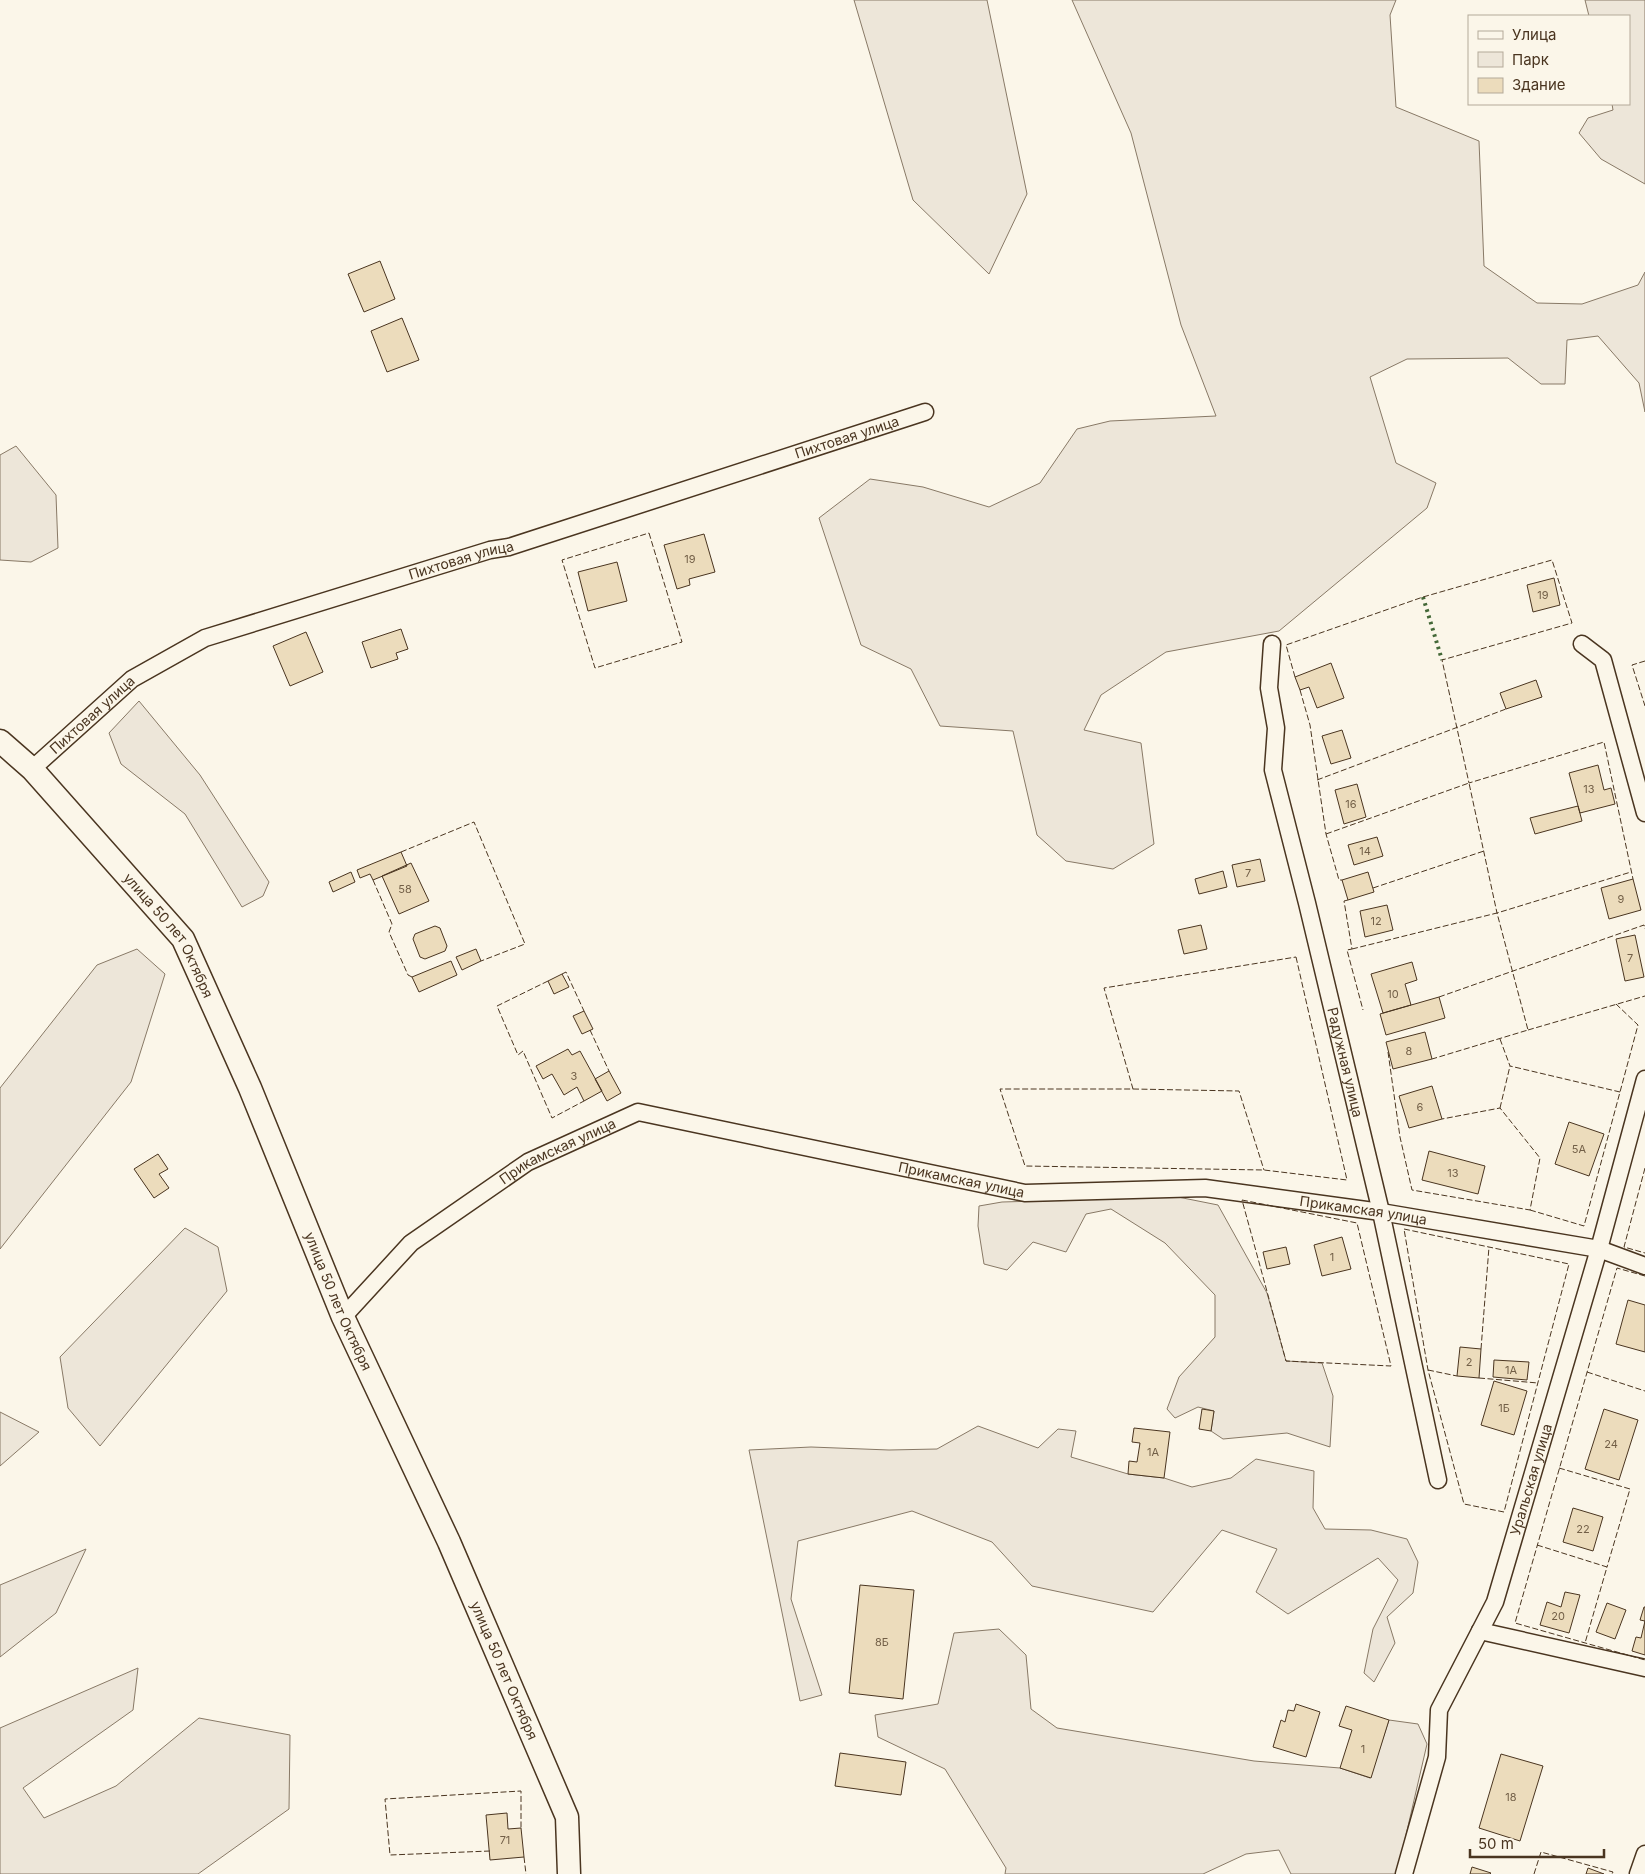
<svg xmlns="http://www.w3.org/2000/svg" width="1645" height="1874" viewBox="0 0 1645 1874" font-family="Inter,sans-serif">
	<rect width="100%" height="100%" fill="#fbf6e9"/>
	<path fill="#ede6d9" stroke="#887966" d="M854 0H987L1027 194 989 274 913 200Z
		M1072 0H1396L1390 15 1396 107 1479 141 1484 266 1537 303 1582 304 1638 285 1645 272V412L1639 383 1598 336 1567 340 1565 384H1541L1508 358 1407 359 1370 377 1396 463 1436 483 1427 508 1279 631 1166 652 1101 695 1084 730 1141 743 1154 844 1113 869 1066 861 1037 835 1013 731 940 726 911 669 861 645 819 518 870 479 923 487 989 507 1040 483 1077 429 1110 421 1216 416 1181 325 1131 133Z
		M1585 0H1645V184L1601 159 1579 133 1588 118 1613 110 1612 104H1629V16H1589Z
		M16 446 56 495 58 548 31 562 0 560V455Z
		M139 701 200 775 269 882 263 896 242 907 185 814 121 764 109 733Z
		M137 949 165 974 131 1082 0 1249V1088L97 965Z
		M1178 1197 1218 1205 1267 1293 1286 1361 1322 1363 1333 1396 1330 1447 1287 1433 1223 1439 1211 1431 1214 1411 1198 1407 1175 1418 1167 1409 1179 1377 1215 1337V1295L1165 1243 1111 1209 1086 1214 1066 1252 1033 1242 1007 1270 984 1264 978 1226 979 1206 1002 1202Z
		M185 1228 218 1247 227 1291 100 1446 68 1408 60 1357Z
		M0 1412 39 1432 0 1466Z
		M978 1426 1038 1448 1058 1429 1076 1431 1071 1457 1128 1474 1164 1478 1192 1487 1231 1478 1256 1459 1314 1471 1313 1508 1325 1529 1371 1530 1407 1539 1418 1562 1413 1593 1387 1617 1395 1643 1374 1682 1364 1673 1373 1629 1398 1580 1378 1558 1288 1614 1256 1592 1277 1549 1222 1530 1153 1612 1032 1586 992 1542 912 1511 798 1541 791 1599 822 1695 800 1701 749 1450 811 1447 889 1450 937 1449Z
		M86 1549 56 1613 0 1657V1585Z
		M999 1629 1026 1655 1031 1709 1057 1728 1254 1761 1340 1768 1370 1778 1389 1720 1418 1724 1427 1744 1397 1874H1291L1279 1850 1246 1854 1203 1874H1005L1006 1868 945 1769 878 1737 875 1715 938 1704 954 1633Z
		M138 1668 133 1710 23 1788 44 1818 116 1786 199 1718 290 1735 289 1809 198 1874H0V1728Z"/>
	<path fill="#ecdcbc" stroke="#4a3520" d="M380 261 395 299 364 312 348 274Z
		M402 318 419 360 387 372 371 331Z
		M704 534 715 572 689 579 690 585 677 589 664 545Z
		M617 562 627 601 588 611 578 572Z
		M1554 578 1560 605 1533 612 1527 585Z
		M401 629 408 649 396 653 398 659 371 668 362 642Z
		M306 632 323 672 290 686 273 646Z
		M1331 663 1344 698 1317 708 1309 687 1300 690 1295 677Z
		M1536 680 1542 697 1506 709 1500 693Z
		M1342 730 1351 758 1331 764 1322 736Z
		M1598 765 1604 790 1611 788 1615 804 1580 813 1569 773Z
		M1357 784 1366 817 1344 824 1335 790Z
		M1578 806 1582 821 1535 834 1530 818Z
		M1377 837 1383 856 1354 865 1348 845Z
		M401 852 407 866 373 880 370 874 360 878 357 870Z
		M1260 859 1265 881 1237 887 1232 865Z
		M411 863 429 901 399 914 382 876Z
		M1223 871 1227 887 1199 894 1195 879Z
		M351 872 355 882 333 892 329 882Z
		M1368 872 1374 892 1348 900 1342 880Z
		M1633 879 1641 910 1609 919 1601 888Z
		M1387 905 1393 930 1365 937 1360 911Z
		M1201 925 1207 949 1184 954 1178 930Z
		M435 926 440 928 447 946 445 951 425 959 420 957 413 939 415 934Z
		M1635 935 1644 977 1625 981 1616 939Z
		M476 949 481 961 462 970 456 957Z
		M451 961 457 975 419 992 412 977Z
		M1412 962 1417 980 1405 984 1411 1005 1383 1013 1371 974Z
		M562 974 569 987 554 994 548 981Z
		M1439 997 1445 1018 1386 1035 1380 1014Z
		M584 1011 593 1029 582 1034 573 1016Z
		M1425 1032 1432 1059 1393 1069 1386 1042Z
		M568 1049 572 1055 580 1051 602 1091 584 1101 577 1087 564 1095 552 1074 543 1079 536 1066Z
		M609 1071 621 1093 607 1101 595 1079Z
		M1432 1086 1442 1119 1409 1128 1399 1096Z
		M1569 1122 1604 1134 1589 1176 1555 1164Z
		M1429 1151 1485 1166 1478 1194 1422 1180Z
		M158 1154 168 1169 159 1174 169 1188 154 1198 134 1169Z
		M1342 1237 1351 1269 1322 1276 1314 1245Z
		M1286 1247 1290 1264 1267 1269 1263 1252Z
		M1628 1300 1645 1305V1352L1616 1344Z
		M1460 1347 1481 1349 1479 1378 1457 1376Z
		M1494 1360 1529 1362 1527 1380 1493 1377Z
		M1494 1381 1527 1391 1514 1435 1481 1425Z
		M1202 1409 1214 1411 1211 1431 1199 1429Z
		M1604 1409 1638 1420 1619 1480 1585 1469Z
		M1134 1428 1170 1432 1164 1478 1128 1474 1129 1461 1137 1462 1140 1443 1132 1442Z
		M1573 1508 1603 1517 1593 1551 1563 1542Z
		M860 1585 914 1590 903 1699 849 1693Z
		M1565 1592 1580 1595 1569 1633 1540 1625 1547 1602 1561 1607Z
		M1607 1603 1626 1610 1615 1639 1596 1632Z
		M1644 1607H1645V1655L1632 1651 1636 1637 1641 1638 1645 1621 1640 1620Z
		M1296 1704 1320 1712 1306 1757 1273 1747 1281 1720 1285 1722 1288 1710 1294 1711Z
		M1346 1706 1389 1720 1371 1778 1340 1768 1352 1730 1339 1726Z
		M840 1753 906 1762 901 1795 835 1786Z
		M1501 1754 1543 1766 1520 1841 1479 1828Z
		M507 1813 508 1829 521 1828 524 1857 490 1860 486 1815Z
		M1472 1867 1491 1873 1490 1874H1470Z
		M1588 1868 1604 1874H1586Z"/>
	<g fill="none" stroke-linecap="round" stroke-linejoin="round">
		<defs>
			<g id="street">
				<path id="s1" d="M1272 644 1269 688 1276 728 1273 770 1307 903 1381 1212 1438 1480"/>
				<path d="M1582 644 1603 660 1645 813"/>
				<path id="s2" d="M32 769 132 679 205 638 490 550 509 547 925 412"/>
				<path id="s3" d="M343 1317 411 1243 528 1162 638 1112 1025 1193 1205 1188 1381 1212 1599 1249 1645 1266"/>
				<path d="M1480 1631 1645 1668"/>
				<path id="s4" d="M1404 1874 1437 1757 1439 1710 1495 1602 1599 1249 1645 1079"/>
				<path d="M1638 1874 1645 1854"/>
			</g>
			<g id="secondary">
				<path id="s5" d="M0 741 32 769 183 939 250 1088 343 1317 449 1542 567 1817 569 1874"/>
			</g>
		</defs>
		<use href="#street" stroke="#4a3520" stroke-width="19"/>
		<use href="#secondary" stroke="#4a3520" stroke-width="25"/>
		<use href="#street" stroke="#fbf6e9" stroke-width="16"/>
		<use href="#secondary" stroke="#fbf6e9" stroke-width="22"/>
		<path stroke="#436837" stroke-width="4" stroke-dasharray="2.5 4" stroke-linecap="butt" d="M1423 597 1442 660"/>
		<path stroke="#4a3520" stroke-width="1" stroke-dasharray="6 2.5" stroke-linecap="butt" d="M649 533 682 642 595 668 562 560Z
			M1645 661 1632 665 1645 706
			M1295 677 1286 645 1423 597 1552 560 1572 623 1442 660 1469 783 1604 742 1633 879
			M1300 690 1310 725 1326 834 1339 880H1342
			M1317 780 1506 709
			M1326 834 1469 783 1497 913 1631 872
			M401 852 474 822 525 944 481 961
			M373 880 392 924 389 932 408 975 412 977
			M1373 888 1484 851
			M1348 900 1344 901 1352 949 1347 950 1363 1010
			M1352 949 1497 913 1528 1030 1432 1059
			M1296 957 1347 1180 1264 1170 1025 1166 1000 1089H1133L1104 988Z
			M562 974 566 972 584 1011
			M548 981 497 1006 518 1055 523 1051 552 1118 584 1101
			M1439 997 1644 925 1645 929
			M590 1030 609 1071
			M1528 1030 1645 996
			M1500 1039 1510 1066 1620 1092
			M1388 1052 1400 1137 1412 1190 1530 1210 1540 1158 1500 1108 1442 1119
			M1133 1089 1239 1091 1264 1170
			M1500 1108 1510 1066
			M1645 1168 1624 1247 1645 1253
			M1242 1200 1357 1223 1391 1366 1286 1361Z
			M1530 1210 1584 1226 1638 1025 1616 1004
			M1404 1229 1569 1264 1504 1512 1464 1504 1428 1370Z
			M1645 1276 1617 1268 1515 1623 1645 1660
			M1481 1349 1489 1247
			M1428 1370 1457 1376
			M1587 1372 1645 1391
			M1479 1378 1538 1383
			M1559 1468 1630 1489 1607 1567
			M1537 1545 1607 1567 1585 1643
			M490 1851 390 1855 385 1799 521 1791V1828
			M524 1857 526 1874
			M1534 1874 1541 1852 1613 1872 1612 1874"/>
	</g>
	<g text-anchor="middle" stroke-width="4" stroke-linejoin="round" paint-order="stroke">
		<g font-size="11" fill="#725f47">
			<text x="690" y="563">19</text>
			<text x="1543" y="599">19</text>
			<text x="1589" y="793">13</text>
			<text x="1351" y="808">16</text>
			<text x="1365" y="855">14</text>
			<text x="1248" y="877">7</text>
			<text x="405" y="893">58</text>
			<text x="1621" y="903">9</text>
			<text x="1376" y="925">12</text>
			<text x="1630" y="962">7</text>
			<text x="1393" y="998">10</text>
			<text x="1409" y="1055">8</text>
			<text x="574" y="1080">3</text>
			<text x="1420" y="1111">6</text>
			<text x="1579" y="1153">5А</text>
			<text x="1453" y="1177">13</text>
			<text x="1332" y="1261">1</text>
			<text x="1469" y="1366">2</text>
			<text x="1511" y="1374">1А</text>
			<text x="1504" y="1412">1Б</text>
			<text x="1611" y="1448">24</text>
			<text x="1153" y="1456">1А</text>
			<text x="1583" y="1533">22</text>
			<text x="1558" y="1620">20</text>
			<text x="882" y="1646">8Б</text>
			<text x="1363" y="1753">1</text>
			<text x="1511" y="1801">18</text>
			<text x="505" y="1844">71</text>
		</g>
		<g font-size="14" fill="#4a3520" stroke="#fbf6e9">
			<text dy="5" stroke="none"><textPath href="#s2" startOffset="891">Пихтовая улица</textPath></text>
			<text dy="5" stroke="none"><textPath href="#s2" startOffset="486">Пихтовая улица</textPath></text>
			<text dy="5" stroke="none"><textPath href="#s2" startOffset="81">Пихтовая улица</textPath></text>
			<text dy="5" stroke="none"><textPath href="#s5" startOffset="259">улица 50 лет Октября</textPath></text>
			<text dy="5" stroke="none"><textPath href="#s1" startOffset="428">Радужная улица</textPath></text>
			<text dy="5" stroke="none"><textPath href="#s3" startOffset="274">Прикамская улица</textPath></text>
			<text dy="5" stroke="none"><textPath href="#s3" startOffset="694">Прикамская улица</textPath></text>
			<text dy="5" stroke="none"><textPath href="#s3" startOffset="1099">Прикамская улица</textPath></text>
			<text dy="5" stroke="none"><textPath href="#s5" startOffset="664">улица 50 лет Октября</textPath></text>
			<text dy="5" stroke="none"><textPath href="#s4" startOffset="418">Уральская улица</textPath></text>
			<text dy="5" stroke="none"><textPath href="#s5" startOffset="1069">улица 50 лет Октября</textPath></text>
		</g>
	</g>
	<rect x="1468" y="15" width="162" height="90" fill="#fbf6e9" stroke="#b4a999"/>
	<rect x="1478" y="31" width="25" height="8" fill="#fbf6e9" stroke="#b4a999"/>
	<text x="1512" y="40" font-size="15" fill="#4a3520">Улица</text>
	<rect x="1478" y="52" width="25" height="15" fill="#ede6d9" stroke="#b4a999"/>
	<text x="1512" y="65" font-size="15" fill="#4a3520">Парк</text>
	<rect x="1478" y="78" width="25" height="15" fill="#ecdcbc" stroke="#b4a999"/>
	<text x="1512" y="90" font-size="15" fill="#4a3520">Здание</text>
	<path d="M1470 1849v8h134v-8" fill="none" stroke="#4a3520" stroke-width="2.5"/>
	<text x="1478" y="1849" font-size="15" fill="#4a3520" stroke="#fbf6e9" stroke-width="4" paint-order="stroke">50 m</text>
</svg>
